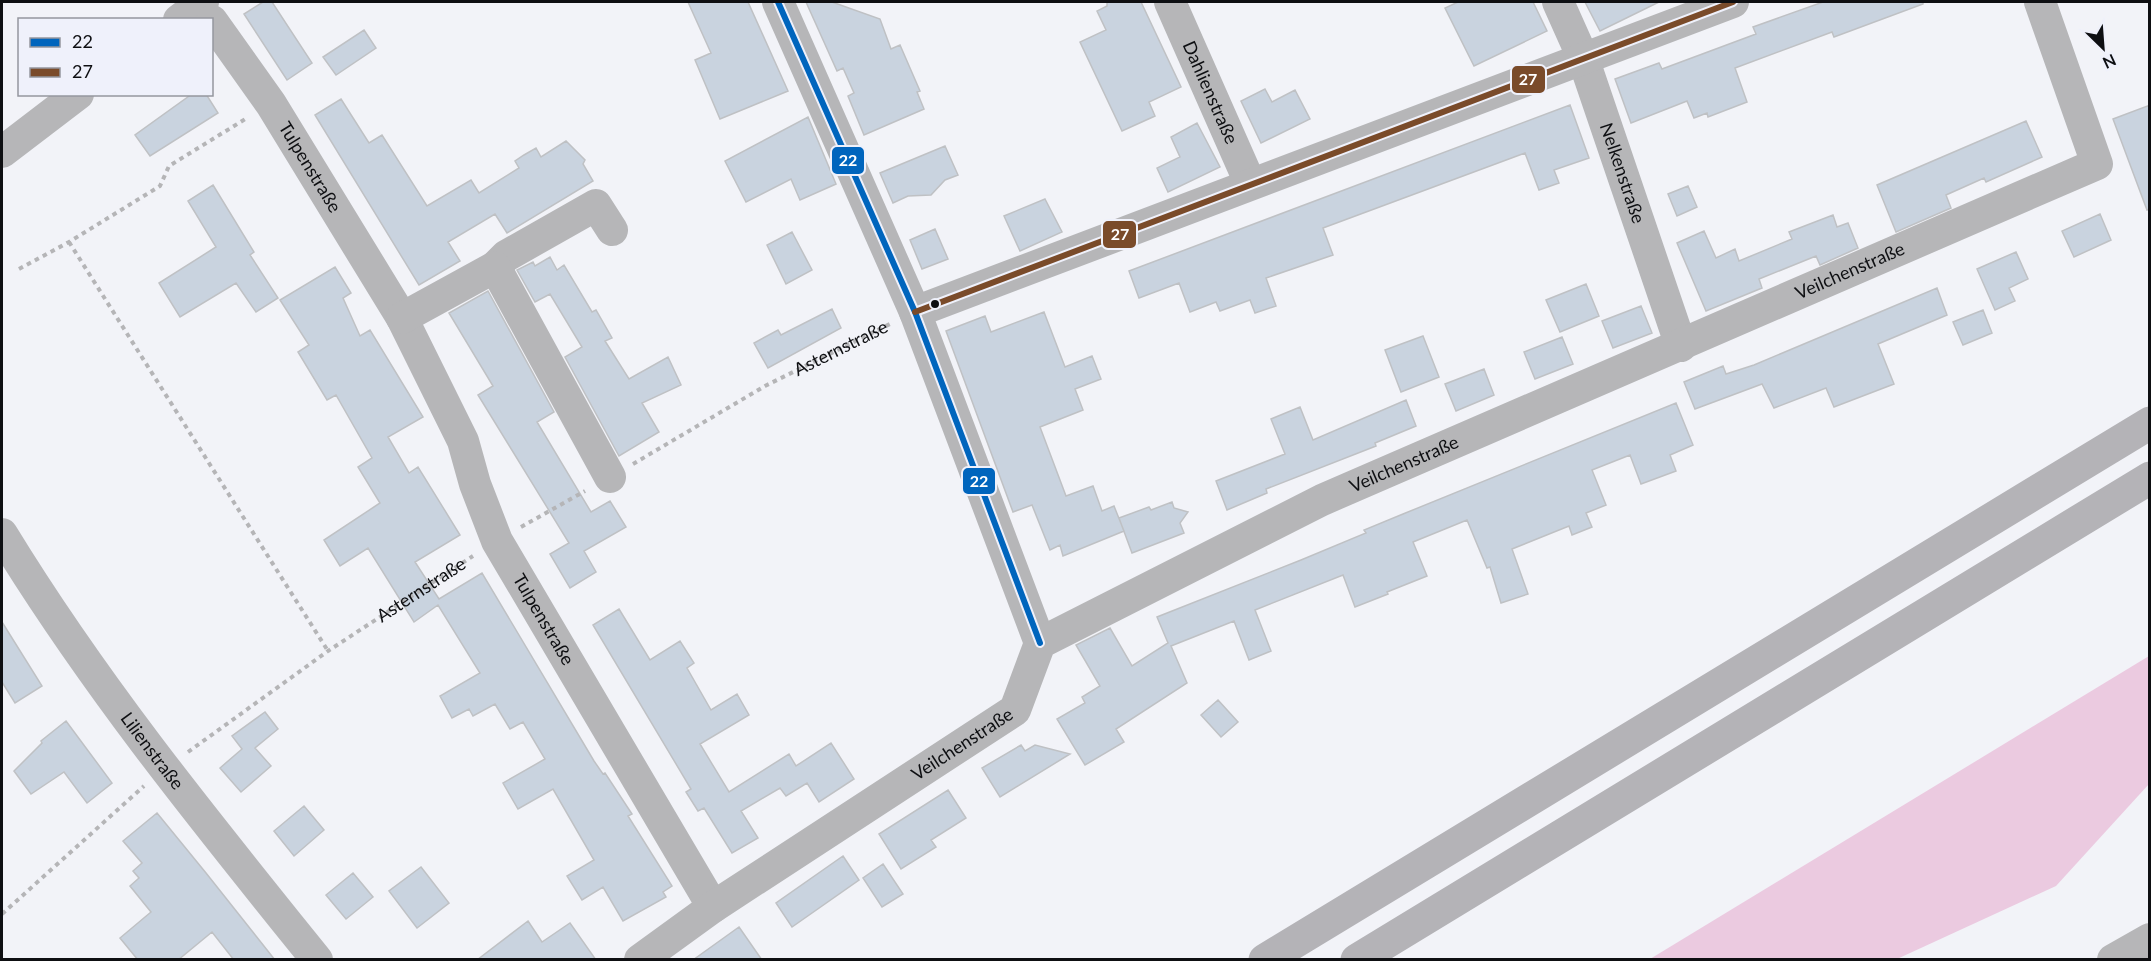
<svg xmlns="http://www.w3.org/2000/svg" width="2151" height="961" viewBox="0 0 2151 961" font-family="Lato,sans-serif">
	<rect width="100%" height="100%" fill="#f2f3f8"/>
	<path fill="#ebcae0" d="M2149 656V784L2056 886 1897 959H1650Z"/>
	<path fill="#c9d3df" stroke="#bfc1c4" stroke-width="1.5" d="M263 2H272L312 63 287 80 244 14Z
		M688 2H748L788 91 720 119 695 60 711 53Z
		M806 2H832L880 19 891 49 900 45 920 91 917 92 924 109 864 135 848 96 854 93 843 68 837 71Z
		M1107 2H1141L1181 87 1149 102 1155 116 1122 131 1080 42 1106 30 1097 11 1107 6Z
		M1458 2H1533L1547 31 1474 66 1445 8Z
		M1585 2H1659L1600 31Z
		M1823 2H1923V4L1834 37 1832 32 1735 68 1747 102 1708 117 1707 113 1694 118 1687 101 1631 123 1615 79 1659 63 1662 69 1756 34 1753 27Z
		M364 30 376 48 336 75 323 57Z
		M1265 89 1272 102 1295 90 1310 119 1261 143 1241 101Z
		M192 94H206L218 113 150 156 135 135Z
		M341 99 369 143 382 135 427 206 471 180 479 193 519 168 515 161 524 155 536 148 541 157 566 141 585 160 583 164 593 181 507 233 495 214 448 242 460 261 419 285 315 115Z
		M1570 105 1589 158 1554 170 1559 183 1539 190 1525 153 1323 228 1333 255 1266 278 1276 306 1255 313 1250 300 1220 311 1216 302 1190 312 1179 283 1139 298 1129 271Z
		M2150 105V209L2147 210 2113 119Z
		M808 117 836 184 800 200 791 179 746 202 725 161Z
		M2026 121 2042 157 1986 182 1984 178 1946 195 1951 208 1896 232 1877 185Z
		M1197 123 1220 167 1168 192 1157 168 1180 157 1171 137Z
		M945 146 958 175 945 180 931 195 908 196 893 203 880 173Z
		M213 185 254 252 250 255 278 298 256 312 236 283 180 317 159 283 216 247 188 201Z
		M1688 186 1697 207 1677 216 1668 194Z
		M1045 199 1062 232 1020 251 1004 216Z
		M2100 214 2111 240 2074 257 2062 231Z
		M1833 215 1837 227 1848 223 1858 248 1820 265 1816 256 1759 279 1762 288 1706 311 1677 243 1704 231 1716 258 1735 249 1739 261 1792 239 1789 232Z
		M935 229 948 259 922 269 910 240Z
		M792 232 812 270 786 284 767 245Z
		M2016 252 2028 279 2009 288 2015 301 1995 310 1977 269Z
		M550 257 557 270 564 265 592 312 596 310 612 338 605 341 629 379 668 357 681 385 642 403 659 432 619 456 565 357 582 347 550 294 535 302 517 270 533 262 535 266Z
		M335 267 351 293 343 298 360 336 370 330 423 417 388 437 409 473 418 467 460 535 415 562 439 599 482 573 594 761 603 774 605 773 632 814 628 816 672 886 663 892 666 897 623 921 603 887 582 900 567 876 594 860 553 789 518 809 503 783 545 759 523 722 510 729 495 704 473 716 469 709 452 718 440 696 480 673 438 605 414 622 368 548 340 566 324 540 380 503 358 467 372 458 336 395 327 400 298 352 309 345 280 300Z
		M1586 284 1599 316 1560 332 1546 300Z
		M1937 288 1947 315 1878 344 1894 384 1834 407 1826 388 1774 408 1762 384 1695 409 1684 382 1723 366 1726 374 1754 365Z
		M488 291 554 412 537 422 591 512 610 501 626 527 584 551 596 572 570 588 550 554 569 543 478 395 493 386 449 313Z
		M1641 306 1652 333 1613 348 1602 321Z
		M832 309 841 328 768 368 754 343 778 330 781 335Z
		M1983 310 1992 333 1963 345 1953 322Z
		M1044 312 1065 367 1092 356 1101 379 1075 389 1083 410 1040 427 1066 496 1093 486 1102 511 1114 506 1124 531 1063 556 1060 545 1050 550 1032 505 1013 512 946 331 985 316 991 332Z
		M1423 336 1439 377 1401 392 1385 350Z
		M1562 337 1573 364 1535 379 1524 352Z
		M1484 369 1494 395 1456 411 1445 384Z
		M1406 400 1416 426 1375 443 1376 446 1266 489 1267 493 1227 510 1216 481 1285 454 1271 419 1300 407 1313 440Z
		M1676 403 1693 445 1670 455 1676 471 1641 484 1630 455 1592 470 1606 505 1586 513 1592 527 1572 535 1569 526 1512 549 1528 594 1501 603 1490 567 1487 568 1467 520 1413 542 1427 576 1387 592 1388 594 1355 607 1343 575 1255 610 1271 651 1249 660 1234 621 1171 646 1187 683 1116 729 1124 742 1085 765 1057 719 1085 703 1082 697 1100 686 1076 645 1110 628 1132 666 1168 643 1157 617 1301 560 1366 533 1364 530 1403 514Z
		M1172 502 1174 508 1188 512 1180 523 1184 533 1132 553 1119 518 1149 507 1151 510Z
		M619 609 650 660 680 641 694 663 687 668 711 710 737 694 749 715 700 744 729 792 789 754 796 766 831 743 854 779 819 802 807 783 786 796 780 788 741 811 758 838 732 853 704 808 698 811 686 792 691 789 593 625Z
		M2 622 42 686 15 703 2 682Z
		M1218 700 1238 722 1221 737 1201 715Z
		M265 712 278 729 255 748 271 766 241 792 220 768 242 749 232 736Z
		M66 721 112 783 87 803 64 772 31 794 14 771 42 743 41 741Z
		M1021 745 1025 751 1035 745 1070 754 1000 797 982 768Z
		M948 790 966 818 931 840 936 847 901 869 879 834Z
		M304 806 324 830 294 856 274 831Z
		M157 813 206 873 275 960H234L212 932 178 960H138L120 938 151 912 130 886 139 878 133 871 142 863 123 841Z
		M843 856 859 880 792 927 776 903Z
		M883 864 903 894 882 907 863 878Z
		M421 867 449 903 417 928 389 891Z
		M353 873 373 897 346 919 326 895Z
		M528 921 542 942 570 923 596 960H477Z
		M739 927 762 960H693Z"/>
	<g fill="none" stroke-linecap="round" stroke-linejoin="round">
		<g stroke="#b5b5b7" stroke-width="4" stroke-dasharray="4.5 4.5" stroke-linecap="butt">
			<path d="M69 242 328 651"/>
			<path d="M19 269 69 242 160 186 169 166 247 118"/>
			<path id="s1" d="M633 464 765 386 890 324"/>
			<path d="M521 527 585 491"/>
			<path id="s2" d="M188 752 328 651 473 556"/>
			<path d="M2 914 144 786"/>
		</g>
		<g stroke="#b6b6b8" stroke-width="32">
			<path d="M778 2 915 312 1040 643"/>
			<path id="s3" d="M1170 2 1250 183"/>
			<path id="s4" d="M1558 2 1583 58 1681 346"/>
			<path d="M179 20 203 2"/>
			<path id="s5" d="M212 21 271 104 402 318 463 441 475 484 497 541 713 907"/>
			<path d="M2 152 78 94"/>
			<path d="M495 267 506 256 596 205 612 230"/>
			<path d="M915 312 1733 2"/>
			<path d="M402 318 495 267 610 477"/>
			<path id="s6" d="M2 534C95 686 205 821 317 960"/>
			<path id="s7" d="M640 960 713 907 1015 710 1040 643 1322 500 2097 164 2040 2"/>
			<path d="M2113 960 2150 939"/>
		</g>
		<path stroke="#b4b3b7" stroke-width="33" d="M1265 960 2150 423
			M1357 960 2150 478"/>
		<defs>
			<path id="bus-1" d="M778 2 915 312 1040 643"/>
			<path id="bus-2" d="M915 312 1733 2"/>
		</defs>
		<use href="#bus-1" stroke="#eff1fb" stroke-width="10"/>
		<use href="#bus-2" stroke="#eff1fb" stroke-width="10"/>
		<use href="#bus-1" stroke="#0065bd" stroke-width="6"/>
		<use href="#bus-2" stroke="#7a4b2a" stroke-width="6"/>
	</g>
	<circle fill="#0e0f12" stroke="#eff1fb" stroke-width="2" cx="935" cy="304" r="5"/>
	<g text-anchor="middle" stroke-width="6" stroke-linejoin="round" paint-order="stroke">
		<g font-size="18" fill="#0e0f12" stroke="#eff1fb">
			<text dy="6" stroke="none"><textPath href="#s3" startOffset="99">Dahlienstraße</textPath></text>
			<text dy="6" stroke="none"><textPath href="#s5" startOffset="176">Tulpenstraße</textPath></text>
			<text dy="6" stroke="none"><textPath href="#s4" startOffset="183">Nelkenstraße</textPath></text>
			<text dy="6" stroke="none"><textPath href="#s7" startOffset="1414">Veilchenstraße</textPath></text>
			<text dy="6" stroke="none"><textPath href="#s1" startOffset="238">Asternstraße</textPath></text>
			<text dy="6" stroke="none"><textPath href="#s7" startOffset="928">Veilchenstraße</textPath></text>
			<text dy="6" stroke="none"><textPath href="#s2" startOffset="284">Asternstraße</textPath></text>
			<text dy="6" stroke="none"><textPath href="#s5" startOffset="687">Tulpenstraße</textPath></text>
			<text dy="6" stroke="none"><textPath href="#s7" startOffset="388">Veilchenstraße</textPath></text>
			<text dy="6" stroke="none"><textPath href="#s6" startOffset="264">Lilienstraße</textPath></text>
		</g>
	</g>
	<g stroke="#eff1fb" stroke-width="2">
		<rect x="1511" y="65" width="35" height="29" rx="6" fill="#7a4b2a"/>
		<rect x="831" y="146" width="34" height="29" rx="6" fill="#0065bd"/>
		<rect x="1102" y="220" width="35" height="29" rx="6" fill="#7a4b2a"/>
		<rect x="962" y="467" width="34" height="28" rx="6" fill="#0065bd"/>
	</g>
	<g font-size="16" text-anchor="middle" font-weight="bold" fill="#fff">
		<text x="1528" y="85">27</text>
		<text x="848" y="166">22</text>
		<text x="1120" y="240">27</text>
		<text x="979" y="487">22</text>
	</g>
	<rect width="2151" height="961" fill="none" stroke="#0e0f12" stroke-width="6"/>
	<rect x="18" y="18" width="195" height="78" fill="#eff1fb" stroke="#95979e" stroke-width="1.5"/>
	<rect x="30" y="38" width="30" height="9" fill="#0065bd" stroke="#95979e" stroke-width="1.5"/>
	<text x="72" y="48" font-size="18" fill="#0e0f12">22</text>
	<rect x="30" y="68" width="30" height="9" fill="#7a4b2a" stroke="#95979e" stroke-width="1.5"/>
	<text x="72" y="78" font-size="18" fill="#0e0f12">27</text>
	<g transform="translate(2103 48) rotate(155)" stroke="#eff1fb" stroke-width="4.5" paint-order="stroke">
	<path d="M0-4.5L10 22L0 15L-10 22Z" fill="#0e0f12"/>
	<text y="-9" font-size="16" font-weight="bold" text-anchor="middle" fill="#0e0f12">N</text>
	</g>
</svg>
